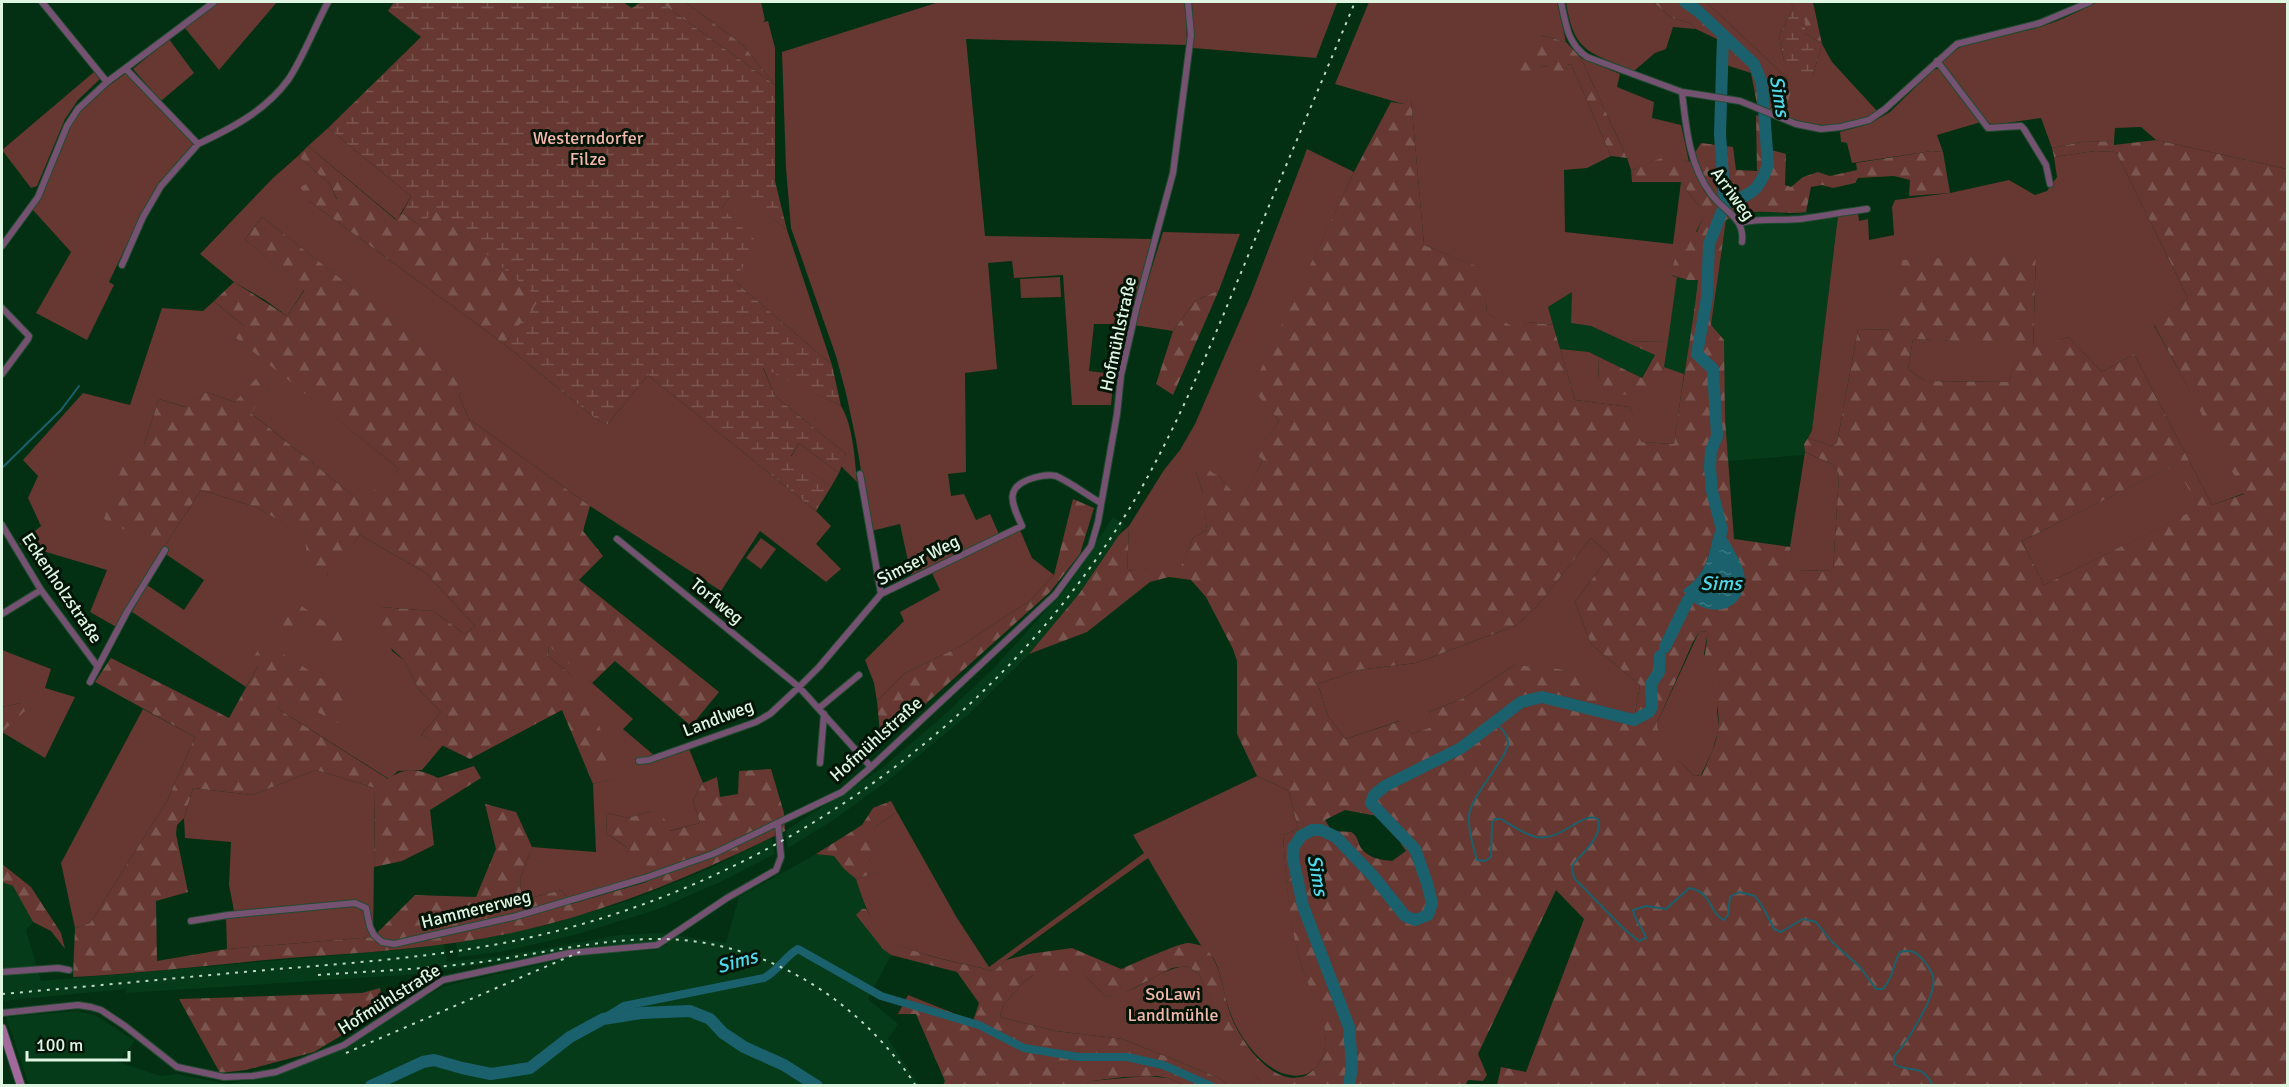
<svg xmlns="http://www.w3.org/2000/svg" width="2289" height="1087" viewBox="0 0 2289 1087" font-family="Signika,sans-serif">
	<defs>
		<pattern id="forest-firs" width="22" height="20" patternUnits="userSpaceOnUse" patternTransform="scale(1.5)"><rect width="22" height="20" fill="#663831"/><path d="M5 1l3.5 6h-7zM16 11l3.5 6h-7z" fill="#7b554f"/></pattern>
		<pattern id="wetland-marsh" width="20" height="14" patternUnits="userSpaceOnUse" patternTransform="scale(1.5)"><rect width="20" height="14" fill="#663831"/><path d="M1 5h8M5 5V1M11 12h8M15 12V8" fill="none" stroke="#7b554f"/></pattern>
		<pattern id="water-ripples" width="26" height="14" patternUnits="userSpaceOnUse" patternTransform="scale(1.5)"><rect width="26" height="14" fill="#1a616d"/><path d="M2 4q2-2 4 0t4 0M15 11q2-2 4 0t4 0" fill="none" stroke="#3b7882"/></pattern>
	</defs>
	<rect width="100%" height="100%" fill="#033013"/>
	<path fill="#053b19" d="M1777 211 1788 215 1806 212 1838 216 1812 430 1804 444 1805 455 1728 461 1725 418 1711 325 1726 219 1739 213Z
		M1677 277 1688 280H1698L1691 343 1684 374 1664 367Z
		M1573 291 1571 323 1591 326 1655 355 1641 378 1589 352 1560 349 1548 307Z
		M1113 517 1124 524 1119 535 1079 594 1029 654 969 714 890 779 835 819 788 848 785 831 882 768 942 717 994 668 1066 588Z
		M771 838 775 854 720 882 656 910 574 935 500 952 458 957 456 943 544 926 634 899 711 868Z
		M816 854 834 856 844 869 856 879 866 909H862L883 949 891 955 868 999 898 1024 888 1039 919 1085H29L6 1017 77 1011 95 1015 135 1041 118 1062 161 1076 176 1074 228 1084 281 1074 346 1048 408 1005 448 985 583 955 656 950 668 944 607 945 565 949 523 958 406 975 126 993V989L2 1001V882L13 886 33 922 26 930 41 981 397 950 444 944 447 962 504 956 620 935 661 933 726 943 739 897Z"/>
	<path fill="#663831" d="M215 2H277L219 70 185 28Z
		M685 2H761L765 20 763 22 768 21 775 48V85L743 45Z
		M939 2H1186L1187 45 966 39 985 236 1152 239 1128 324H1094L1089 371 1114 374 1111 405H1072L1063 275 1014 278 1012 261 988 263 997 369 965 373 966 472 948 474 951 496 964 494 976 520 990 514 999 534 911 575 900 524 871 531 856 440 846 393 836 356 791 228 786 168 782 52Z
		M1192 2H1323L1337 3 1316 58 1193 48Z
		M1369 2H1557L1566 42 1541 35 1540 66 1550 67 1553 74 1568 81 1566 65 1571 64 1611 156 1587 168 1564 170 1565 232 1673 244 1681 182 1697 204 1707 210 1688 248 1672 276 1677 277 1668 341 1626 342 1591 326 1571 323 1572 292 1548 307 1553 325 1527 322 1520 331 1487 313 1482 269 1424 245 1411 99 1403 104 1335 84Z
		M1566 2H1653L1672 18 1690 23 1696 29 1673 27 1666 49 1655 53 1634 71C1590 52 1574 54 1566 2Z
		M1706 2H1790L1794 6 1779 36 1784 61 1813 75 1822 44 1832 62 1878 112C1847 130 1817 128 1784 116L1789 80Z
		M2097 2H2212L2215 3 2223 2H2287V169L2156 140 2141 127 2115 128 2114 141 2081 142 2052 148 2041 118 1993 125 1985 121 1944 68 1942 61C1965 38 1994 38 2024 31 2050 26 2074 14 2097 2Z
		M169 39 194 73 161 101 133 69Z
		M1581 58 1620 74 1617 87 1654 102 1652 118 1681 125 1689 162 1669 156 1631 170 1627 158Z
		M1939 68 1981 122 1937 135 1943 152 1932 151 1852 163 1847 143 1841 142 1840 132 1869 124 1890 112 1933 70Z
		M94 72 100 79 78 100 65 119 37 186 31 188 2 150Z
		M126 73 193 142 194 146 156 187 139 219 109 282 114 285 87 340 36 313 71 252 33 210C53 179 59 132 85 105 97 93 112 84 126 73Z
		M328 128 411 196 397 220 308 146Z
		M1307 149 1354 172 1253 388 1279 421 1256 454 1263 460 1241 503 1220 477 1196 471 1203 493 1207 530 1193 538 1181 567 1127 571 1129 526 1164 470 1180 450 1195 424 1251 295Z
		M2095 151 2116 152 2188 298 2154 325 2245 493 2212 505 2134 354 2102 372 2068 337 2033 349 2036 254 1895 330 1858 329 1837 443 1831 446 1808 438 1812 430 1838 216 1858 212 1859 221 1868 219 1869 240 1894 235 1892 207 1895 200 1950 193 2009 180 2035 195 2047 191 2057 177 2054 157Z
		M298 156 330 184 337 200 309 201 504 344 596 419 607 425 648 375 816 511 831 526 816 544 841 569 826 582 760 531 721 591 590 506 469 419 459 396 468 379 262 217 245 239 304 290 287 316 265 300 234 282 200 254 273 178Z
		M736 187 787 230 832 365 733 280 722 208Z
		M1163 232 1240 234 1219 290 1195 301 1173 331 1134 325Z
		M1060 277 1061 297 1021 298 1020 279Z
		M214 301 245 327 237 338 399 469 362 503 250 412 270 387 235 402 206 392 186 407 159 399 144 445 163 549 201 490 256 507 306 536 328 575 360 535 426 573 475 626 465 634 433 611 381 607 392 651 404 660 419 690 441 712 421 735 443 745 422 770 398 771 389 779 278 709 287 695 258 666 246 687 132 612 147 585 184 610 204 580 167 555 163 550 118 628 90 612 107 570 19 544 41 526 28 498 38 476 23 460 83 393 130 405 162 308 203 311Z
		M1913 339 2020 343 2009 382 1925 381 1908 369Z
		M1560 349 1589 352 1599 357 1598 381 1654 387 1664 367 1684 374 1674 444 1640 442 1630 407 1575 400Z
		M763 367 841 406C853 425 855 460 857 482L841 466 846 454 775 396Z
		M799 443 839 473 831 487 791 457Z
		M1805 452 1832 464 1839 474 1833 571 1793 570 1790 547Z
		M2177 463 2199 508 2044 585 2022 541Z
		M1020 530 1032 558 1054 575 1031 600 961 646 905 673 877 701 874 683 865 660 904 621 900 612 940 590 931 571Z
		M761 538 776 549 761 569 746 558Z
		M1591 538 1610 555 1575 602 1591 644 1640 685 1634 719 1608 714 1514 665 1464 698 1429 712 1435 726 1412 734 1399 721 1345 739 1328 716 1318 684 1358 670 1416 663 1517 625 1538 605Z
		M1708 631 1704 654 1720 683 1717 710 1719 728 1712 752 1701 775 1694 776C1681 762 1657 743 1657 723L1699 632Z
		M549 645 633 719 623 729 655 756 687 744 703 783 693 800 700 823 669 831 651 811 628 818 607 813 606 834C621 842 643 857 646 875L568 899 562 890 522 900 520 879 532 847 596 852 593 784 613 779 570 674 548 656Z
		M2 650 51 669 45 688 75 697 45 758 2 732 21 703 2 707Z
		M143 709 195 737 167 801 90 923 75 928 61 863Z
		M316 770 375 788 373 937 227 949 226 917 235 916 229 885 231 842 185 838 184 818 193 788 252 795Z
		M1257 776 1289 791 1298 829 1283 835C1286 878 1289 920 1300 961 1308 990 1329 1015 1325 1047 1324 1057 1318 1068 1309 1073 1276 1087 1242 1043 1232 1017 1224 999 1223 978 1215 961 1212 954 1204 950 1200 944 1182 916 1165 887 1148 858L1006 960 994 971C967 964 912 955 890 940 871 926 863 901 856 879L876 872 869 859 876 826 897 812 957 918 989 967 1144 853 1133 835Z
		M1187 966 1199 974 1231 1046 1264 1085H1228L1219 1078 1123 1039 1055 1031 1000 1017 1003 1005 1026 980 1034 975H1084L1106 997C1136 995 1156 969 1187 966Z
		M1146 1076 1168 1078 1184 1085 1084 1086 1091 1081Z"/>
	<path fill="url(#forest-firs)" fill-rule="evenodd" d="M660 2H685L743 45 775 85Z
		M1653 2H1706L1789 80 1791 91 1784 116 1757 104 1751 73 1720 63 1721 41 1696 29 1690 23 1672 18Z
		M1790 2H1813L1822 44 1805 33 1794 6Z
		M1541 35 1566 42 1581 58 1627 158 1611 156 1571 64 1566 65 1569 81H1555L1549 67 1540 66 1530 76H1521L1517 74 1523 54Z
		M1411 98 1424 245 1483 269 1487 313 1520 330 1527 322 1553 325 1575 400 1630 407 1641 442 1674 444C1681 389 1692 335 1698 280H1688L1671 275 1677 250 1688 248 1680 237 1684 227 1697 232 1706 210 1697 204 1681 182H1632L1631 170 1669 155 1689 162 1701 143 1733 147 1736 170 1757 171 1756 115 1770 120 1771 150 1786 154 1785 185 1791 187 1803 177 1818 172 1830 176 1857 170 1856 163 1932 151 1943 152 1950 193 1909 196 1910 180 1894 176 1858 178 1855 183 1833 188 1822 185 1811 187 1806 212C1778 216 1754 205 1726 220L1711 325 1724 340 1725 418 1734 539 1790 547 1794 570 1833 571 1839 474 1832 464 1805 452 1804 444 1808 438 1831 446 1837 443 1858 329 1895 330 1902 260 2036 253 2033 348 2068 337 2102 372 2134 354 2212 505 2244 494 2154 324 2188 298 2116 152 2095 151 2054 157 2052 148 2081 142 2114 141V145L2156 140 2287 169V1085H1497L1501 1067 1526 1072 1584 919 1556 890 1478 1054 1487 1075 1483 1081 1468 1080 1465 1086 1264 1085 1230 1046 1199 974 1187 966 1172 968 1119 996 1106 997 1084 975H1034L1026 980 1003 1005 1000 1017 1055 1031 1123 1039 1219 1078 1228 1085H1184L1168 1078 1157 1076 1124 1077 1091 1081 1084 1086 943 1085 945 1081 916 1014H898L908 995 973 1021 979 1003 957 972 891 955 883 949 856 915 862 909H866C873 920 880 931 890 939 910 955 967 964 994 971L1006 960 1029 954 1072 948 1121 969C1133 964 1179 943 1188 943 1191 943 1199 945 1202 946 1221 957 1223 996 1231 1016 1241 1042 1272 1087 1305 1076 1313 1072 1322 1062 1324 1052 1331 1018 1308 992 1300 961 1288 920 1286 877 1283 835L1298 829 1289 791 1257 776 1237 734V661L1233 649 1206 597 1191 580 1169 577 1150 582 1087 632 1029 654 1079 594 1119 535 1129 526 1127 571 1181 566 1193 538 1207 530 1205 514 1189 510 1203 493 1196 471V463L1220 477 1241 502 1263 460 1255 454 1279 421 1252 388 1354 172 1391 102 1403 104ZM1913 339 2019 344 2009 382 1925 381 1908 369ZM2176 464 2198 508 2044 585 2022 541ZM1714 535 1736 554 1745 579 1684 590C1705 575 1708 559 1714 535ZM1591 538 1610 555 1575 602 1591 644 1640 685 1634 719 1608 714 1596 685 1559 669 1514 665 1464 698 1429 712 1434 726 1412 734 1400 721 1345 739 1328 716 1318 684 1358 670 1416 663 1517 625 1538 605ZM1707 631C1709 652 1694 670 1720 683 1713 700 1721 714 1718 730 1716 746 1708 760 1702 775L1694 776C1681 762 1658 743 1657 723L1693 642 1699 632ZM1345 810 1377 816 1391 832 1402 841 1401 844 1406 851 1392 861C1381 860 1368 858 1361 848 1357 841 1358 836 1351 832L1332 831 1325 820Z
		M308 146 396 220 402 213 421 226 433 209 541 299 504 344 309 201 300 187 308 183 337 199 330 184 298 156Z
		M262 217 469 379 459 396 469 419 590 506 583 531 603 556 579 580 719 692 691 726 615 661 592 683 549 646 548 656 570 674 598 721 614 779 593 784 562 710 470 759 421 735 441 712 419 690 404 660 380 638 381 607 433 611 465 634 475 626 426 573 360 535 329 575 307 559 305 536 256 507 201 490 163 549 104 519 127 453 144 445 159 399 185 407 206 392 235 402 259 375 270 387 251 413 361 502 399 469 236 338 244 326 214 301 234 282 287 316 304 291 245 239Z
		M1219 290 1173 395 1156 384 1173 331 1195 301Z
		M1668 341 1664 367 1655 387 1634 396 1608 392 1598 381 1599 357 1642 378 1655 355 1626 342Z
		M1073 499 1094 508 1080 554 1050 592 881 744 877 701 905 673 961 646 1031 600 1054 575Z
		M297 603 351 640 342 653 307 628 296 643 269 626Z
		M263 641 352 698 338 723 287 696 278 709 388 779C406 766 419 769 438 778L474 766 481 778 430 810 434 845 402 861 374 867 375 788 316 770 252 795 193 788 184 818 177 825 176 834 188 892 156 901 157 961 227 949 373 937 415 895 476 897 496 849 485 804 516 812 532 847 520 879 522 900 562 890 571 904 647 882C643 859 626 844 606 834L607 813 628 818 651 811 661 812 670 831 700 823 693 800 703 783 717 777 720 797 738 794 739 771 771 769 784 813 785 831C707 869 629 903 545 925 462 947 375 952 289 958 217 964 145 973 73 977L75 928 90 923 167 801 195 737 95 682 111 658 229 718 258 666 253 659Z
		M21 703 25 711 2 732V737V707Z
		M891 801 897 812 876 826 875 835 880 844 869 859 877 872 856 879 844 869 834 856 816 854 862 825 873 808Z
		M2 864 31 887 61 933 65 949 51 931 33 922 13 886 2 882Z
		M380 988 384 1010 314 1052 246 1070 220 1073 179 999 362 993Z"/>
	<path fill="url(#wetland-marsh)" d="M394 2H623L632 8 641 2H660L775 85V181L787 230 736 188 722 208 760 245 733 280 832 365 841 406 763 368 775 396 846 454 839 473 799 443 791 456 831 487 816 511 648 375 607 425 596 419 504 344 540 299 434 210 421 226 402 213 411 196 328 128 421 37 388 11Z
		M1794 6 1805 21V33L1822 44 1813 75H1797L1784 61 1779 36Z"/>
	<path fill="url(#water-ripples)" d="M1722 530C1729 542 1746 567 1745 581 1742 617 1699 618 1683 590 1705 575 1708 560 1714 534Z"/>
	<g fill="none" stroke-linecap="round" stroke-linejoin="round">
		<path stroke="#1a616d" stroke-width="2" d="M2 468 61 410 79 386
			M1495 723C1501 728 1507 733 1508 742 1510 755 1472 794 1469 815 1468 830 1473 846 1477 860L1485 861 1491 857 1492 823 1495 819H1501C1512 826 1524 834 1536 837 1561 842 1583 810 1598 819 1603 838 1582 852 1572 866L1574 878 1625 930 1639 941 1646 938C1643 927 1635 922 1633 910L1646 906 1666 909 1689 888C1713 892 1708 912 1724 920L1728 915 1730 897 1739 892 1755 896 1764 909 1774 929 1781 932 1803 919 1816 922 1832 942 1860 967 1876 989H1883C1895 975 1892 965 1900 952 1911 949 1917 952 1924 961 1928 966 1932 972 1933 977 1938 994 1906 1044 1894 1056V1064C1911 1074 1922 1062 1933 1086
			M2227 1086H2234"/>
		<path stroke="#1a616d" stroke-width="8" d="M603 1019 624 1006 764 978C779 970 784 957 798 949L881 996 979 1025 1024 1048 1079 1057H1127L1163 1065 1211 1086"/>
		<path stroke="#1a616d" stroke-width="12" d="M1685 2 1698 11 1754 64 1762 83 1768 165C1758 193 1751 194 1725 204L1709 244 1707 297 1697 354 1713 369 1717 436 1711 451 1710 467 1712 491 1722 530 1717 546
			M1723 37 1720 134 1725 204
			M1665 647 1688 600 1698 588
			M371 1086 423 1062 434 1060 462 1068 491 1074 530 1068 570 1037 603 1019 641 1013 690 1011 710 1019 723 1033 744 1047 784 1065 817 1086
			M1349 1086 1352 1066 1349 1027 1303 906 1293 859V848L1301 836 1312 830H1321L1336 837 1374 877 1405 916 1415 920 1428 915 1432 903 1427 883 1415 849 1371 803 1374 795 1385 786 1461 748 1521 702 1542 697 1634 720 1649 712 1652 707 1651 684 1659 672 1660 656"/>
		<defs>
			<path id="minor" d="M42 2 107 82
				M1561 2C1566 24 1567 43 1587 57L1682 92 1740 101 1796 124 1821 129 1841 127 1869 120 1885 109 1957 44 2040 23 2090 2
				M1937 61 1988 128 2021 126 2024 129 2046 165 2050 184
				M126 69 198 144C232 128 265 111 288 80 302 60 316 24 328 2
				M1682 92C1686 127 1689 165 1711 194 1724 212 1745 217 1742 242
				M1740 223C1760 218 1781 221 1801 219 1823 216 1844 212 1867 209
				M2 246 38 197 67 126 78 109 107 82 214 2
				M122 265 143 217 161 186 198 144
				M2 308 29 336 28 339 2 374
				M860 474 881 594
				M2 525 41 590 98 667
				M617 539 799 687 770 714 756 722 649 760 639 761
				M2 614 41 590
				M90 682 127 612 165 550
				M819 708 859 675
				M820 763 824 714
				M871 767 799 687 819 667 881 594 1022 526C1012 504 1003 487 1033 478 1041 476 1048 474 1056 476 1070 482 1087 495 1101 503
				M191 921 228 915 355 903 366 908 370 927 374 935 382 942 394 944 517 916 645 878 713 854 842 792 871 767 1055 595 1091 546 1098 522 1117 414 1121 375 1136 310 1173 173 1191 35 1188 2
				M2 972 58 968 69 970
				M2 1013 78 1005 91 1007 101 1010 125 1026 177 1067 224 1077 252 1076 276 1072 344 1045 443 980 569 953 657 945 727 898 776 870 781 857 778 823"/>
			<path id="secondary" d="M2 1028 21 1086"/>
		</defs>
		<use href="#minor" stroke="#224c30" stroke-width="8"/>
		<use href="#secondary" stroke="#224c30" stroke-width="10"/>
		<use href="#minor" stroke="#765272" stroke-width="6"/>
		<use href="#secondary" stroke="#a2699c" stroke-width="8"/>
		<path stroke="#bed8c4" stroke-width="2" stroke-dasharray="3 6" stroke-linecap="butt" d="M318 975C373 971 428 969 482 962 539 954 595 940 653 939 760 937 859 998 916 1086
			M2 994C94 986 186 977 278 969 364 962 451 956 536 936 783 879 1004 719 1134 501 1176 429 1208 352 1240 275 1278 184 1317 93 1355 2
			M346 1053 582 951"/>
	</g>
	<g text-anchor="middle" stroke-width="6" stroke-linejoin="round" paint-order="stroke">
		<g font-size="18" fill="#f3b8ad" stroke="#041407">
			<text x="588" y="144">Westerndorfer<tspan x="588" dy="21">Filze</tspan></text>
			<text x="1173" y="1000">SoLawi<tspan x="1173" dy="21">Landlmühle</tspan></text>
		</g>
		<g font-size="18" fill="#def5e2" stroke="#041407">
			<text transform="translate(1733 194) rotate(54)" y="6">Arriweg</text>
			<text transform="translate(1118 334) rotate(-78)" y="6">Hofmühlstraße</text>
			<text transform="translate(918 560) rotate(-27)" y="6">Simser Weg</text>
			<text transform="translate(62 588) rotate(56)" y="6">Eckenholzstraße</text>
			<text transform="translate(717 601) rotate(39)" y="6">Torfweg</text>
			<text transform="translate(718 718) rotate(-21)" y="6">Landlweg</text>
			<text transform="translate(876 739) rotate(-42)" y="6">Hofmühlstraße</text>
			<text transform="translate(476 909) rotate(-14)" y="6">Hammererweg</text>
			<text transform="translate(389 999) rotate(-32)" y="6">Hofmühlstraße</text>
		</g>
		<g font-size="20" font-style="italic" fill="#52d6ec" stroke="#041407">
			<text transform="translate(1780 96) rotate(81)" y="7">Sims</text>
			<text x="1721" y="590">Sims</text>
			<text transform="translate(1318 875) rotate(80)" y="7">Sims</text>
			<text transform="translate(737 961) rotate(-16)" y="7">Sims</text>
		</g>
	</g>
	<rect width="2289" height="1087" fill="none" stroke="#def5e2" stroke-width="6"/>
	<path d="M27 1051v9h102v-9" fill="none" stroke="#def5e2" stroke-width="3"/>
	<text x="36" y="1051" font-size="18" fill="#def5e2" stroke="#041407" stroke-width="4.5" paint-order="stroke">100 m</text>
</svg>
